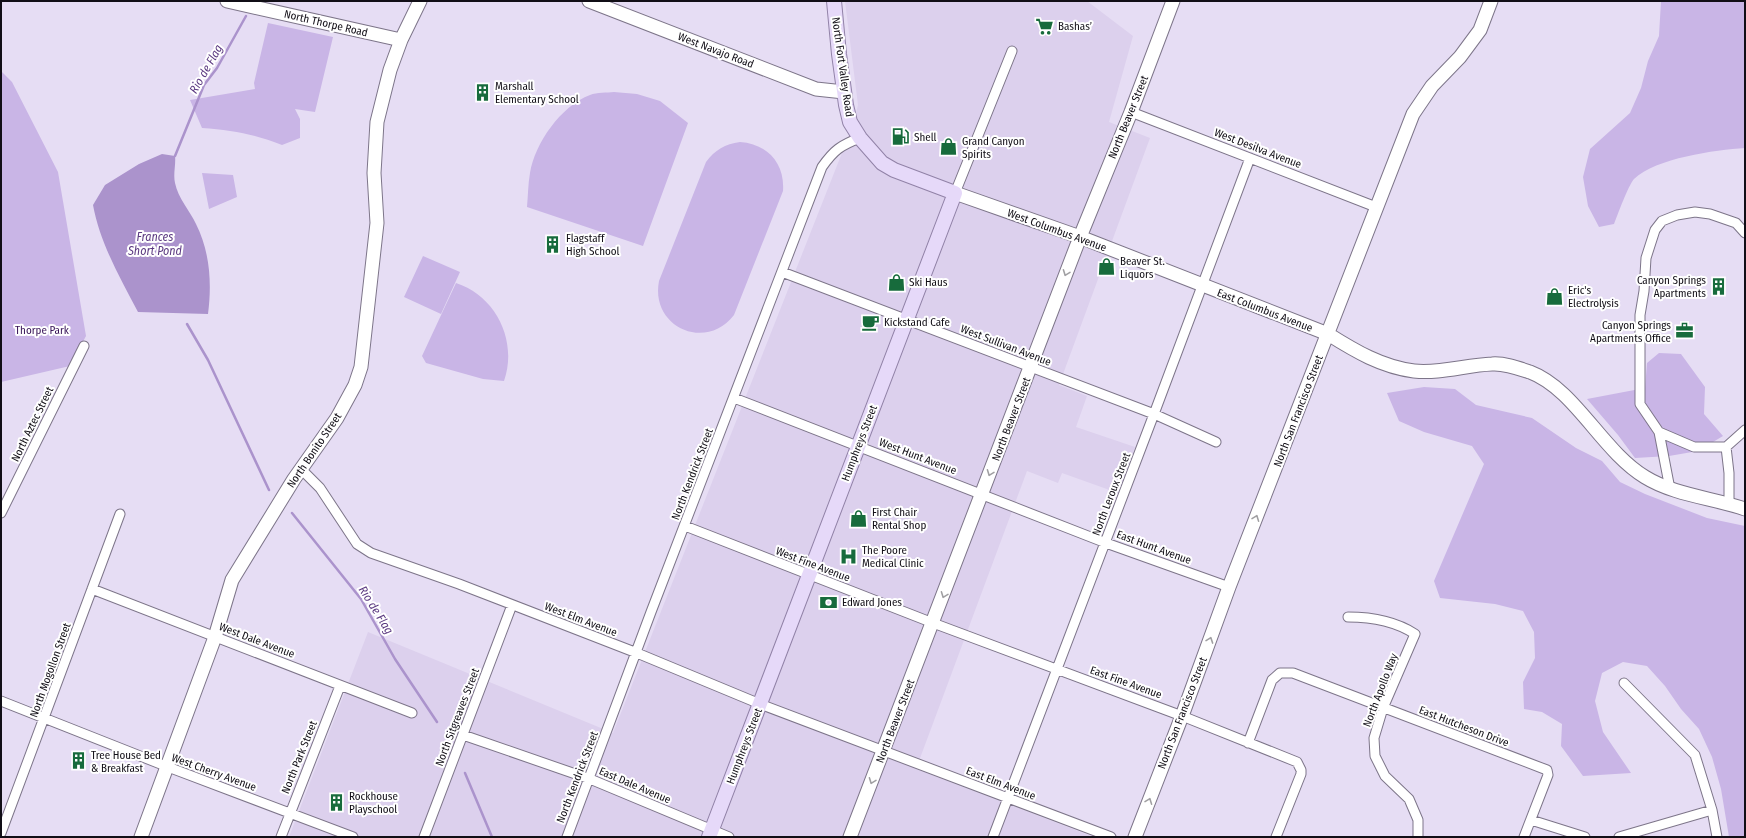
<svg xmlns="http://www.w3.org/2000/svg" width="1746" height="838" viewBox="0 0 1746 838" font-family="'Fira Sans Condensed',sans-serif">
	<rect width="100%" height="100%" fill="#e6ddf4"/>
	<path fill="#dcd0ed" d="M845 1H1087L1133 36 1109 122 1150 138 1059 385 1087 396 1076 427 1135 447 1118 493 1062 473 1058 483 1027 471 916 769 1094 837H289L368 632 613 733 853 125 858 105Z"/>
	<path fill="#c9b5e6" d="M1661 1H1745V148C1715 150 1656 158 1634 179 1628 186 1618 214 1614 224L1599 227 1588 206 1583 177 1590 149 1630 113 1641 88 1648 61 1659 36Z
		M268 23 333 37 315 112 295 109 300 119V138L282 145C254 134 232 130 202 128L190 100 255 89 254 83Z
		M1 71 12 82 58 172 86 336 70 366 1 382Z
		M614 92 637 94 660 101 688 123 643 246 527 207C528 196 528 184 530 173 535 143 561 106 590 95 597 92 607 93 614 92Z
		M740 142C768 144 785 164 783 191L734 315C706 352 650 327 659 281L706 162C715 150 725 144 740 142Z
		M202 173 233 175 237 197 209 209Z
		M423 256 460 272 441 314 404 297Z
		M456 283C496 296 518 341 504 381L483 379 426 363 422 356Z
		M1659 353 1681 354 1705 387 1704 414 1723 436 1698 451 1669 456 1635 458 1618 435 1587 399 1645 388 1647 363Z
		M1424 387 1455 389 1476 405 1532 418 1576 448 1602 461 1620 482 1645 494 1707 518 1745 526V837H1729L1721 789 1712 757 1699 729 1681 709 1665 686 1647 666 1623 662 1602 673 1595 701 1603 732 1631 773 1583 776 1561 746 1562 724 1542 712 1524 709 1523 682 1535 658 1534 632 1523 611 1495 604 1440 598 1434 581 1484 464 1472 446 1424 432 1399 421 1387 393Z"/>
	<path fill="#ab93cc" d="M162 154 175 156C176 165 173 174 175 183 178 198 190 211 196 224 210 252 212 283 208 314L138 312C120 278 100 243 93 205L105 185 139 164Z"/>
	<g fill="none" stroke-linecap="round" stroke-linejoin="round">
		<path stroke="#ab93cc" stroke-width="2.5" d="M175 156 204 85 217 68 246 16
			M187 324 208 360 269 490
			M292 513 361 599 395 659 437 722
			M465 773 492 837"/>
		<defs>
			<path id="street" d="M1131 112 1376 207
				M955 193 1012 51
				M782 272 1154 414 1216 442
				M734 398 1106 543 1229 587
				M1659 432 1694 447H1726
				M301 469 320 488 357 544 371 553 459 584 637 653 760 704 1111 837
				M1670 489 1659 432 1640 404V315L1644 291 1646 258 1655 230 1662 221 1677 215 1695 212 1710 214 1736 223 1745 233
				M1729 504V473L1726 447 1745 430
				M1 513 84 346
				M685 526 933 623 1182 716 1297 762 1301 770V774L1276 837
				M92 589 412 713
				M1348 617C1371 617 1395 621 1415 634L1383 708 1374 738 1375 756 1385 776 1409 799 1418 820V837
				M1624 683 1695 755 1712 810 1717 837
				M1 701 168 767 353 837
				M463 735 590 779 729 837
				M1248 743 1272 680 1280 673H1293L1547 770 1548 775 1524 837
				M1531 820 1585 837
				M1 833 120 514
				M281 837 340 686
				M424 837 512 605
				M567 837 651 612 822 167C834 150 841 145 860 138
				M993 837 1154 414 1250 158
				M1619 837 1712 810"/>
			<path id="secondary" d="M227 1 401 40
				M589 1 816 89 844 92
				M955 193 1080 237 1328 334C1355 351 1382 367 1414 371 1440 374 1466 365 1492 364 1504 363 1518 368 1530 372 1575 389 1602 451 1645 477 1674 495 1713 498 1745 509
				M141 837 215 637 232 580 294 479 337 418 355 385 361 367 377 223 374 173 377 122 390 70 401 40 420 1
				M850 837 1080 237 1131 112 1173 1
				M1135 837 1182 716 1229 587 1413 114 1432 86 1460 57 1480 30 1491 1"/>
			<path id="primary" d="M709 837 955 193 894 170 882 163 860 138 850 122 846 105 839 54 834 1"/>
		</defs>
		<use href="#street" stroke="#7d7589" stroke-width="11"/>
		<use href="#secondary" stroke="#7d7589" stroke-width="15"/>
		<use href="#primary" stroke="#9182a7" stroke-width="16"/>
		<use href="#street" stroke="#fff" stroke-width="9"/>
		<use href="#secondary" stroke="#fff" stroke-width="13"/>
		<use href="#primary" stroke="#e6d9f9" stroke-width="14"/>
	</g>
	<defs><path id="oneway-chevron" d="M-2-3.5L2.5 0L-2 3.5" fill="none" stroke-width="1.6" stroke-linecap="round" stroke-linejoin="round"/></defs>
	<g stroke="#a09fa2">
		<use href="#oneway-chevron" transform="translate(1066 273) rotate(111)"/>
		<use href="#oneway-chevron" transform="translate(990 473) rotate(111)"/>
		<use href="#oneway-chevron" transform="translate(1256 518) rotate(-69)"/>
		<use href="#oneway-chevron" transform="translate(944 595) rotate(111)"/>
		<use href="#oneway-chevron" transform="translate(1210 640) rotate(-70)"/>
		<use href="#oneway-chevron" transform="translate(872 781) rotate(111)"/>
		<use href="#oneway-chevron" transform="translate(1149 801) rotate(-69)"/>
	</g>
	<defs>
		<symbol id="supermarket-bare" viewBox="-9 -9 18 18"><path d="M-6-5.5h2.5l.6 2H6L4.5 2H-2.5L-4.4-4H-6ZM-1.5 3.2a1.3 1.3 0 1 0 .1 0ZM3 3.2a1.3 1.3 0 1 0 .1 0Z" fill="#176b3c" stroke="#fff" stroke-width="2.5" paint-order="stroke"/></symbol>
		<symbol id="building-bare" viewBox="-9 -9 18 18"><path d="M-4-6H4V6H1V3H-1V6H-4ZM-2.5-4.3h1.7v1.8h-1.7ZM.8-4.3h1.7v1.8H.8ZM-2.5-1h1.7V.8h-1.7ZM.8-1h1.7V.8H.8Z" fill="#176b3c" stroke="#fff" stroke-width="2.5" paint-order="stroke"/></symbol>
		<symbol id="fuel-bare" viewBox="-9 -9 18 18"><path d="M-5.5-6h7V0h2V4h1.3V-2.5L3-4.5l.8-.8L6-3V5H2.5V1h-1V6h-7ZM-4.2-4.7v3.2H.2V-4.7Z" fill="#176b3c" stroke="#fff" stroke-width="2.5" paint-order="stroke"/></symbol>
		<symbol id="shop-bare" viewBox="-9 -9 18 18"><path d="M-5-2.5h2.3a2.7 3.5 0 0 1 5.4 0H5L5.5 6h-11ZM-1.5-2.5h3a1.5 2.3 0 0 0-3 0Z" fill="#176b3c" stroke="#fff" stroke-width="2.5" paint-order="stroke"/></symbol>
		<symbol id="cafe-bare" viewBox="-9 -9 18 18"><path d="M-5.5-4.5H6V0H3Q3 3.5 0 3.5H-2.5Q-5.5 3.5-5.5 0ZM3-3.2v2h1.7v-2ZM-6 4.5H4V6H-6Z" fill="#176b3c" stroke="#fff" stroke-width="2.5" paint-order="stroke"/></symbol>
		<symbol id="office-bare" viewBox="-9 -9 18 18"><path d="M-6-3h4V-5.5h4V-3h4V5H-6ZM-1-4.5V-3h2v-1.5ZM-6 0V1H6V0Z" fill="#176b3c" stroke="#fff" stroke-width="2.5" paint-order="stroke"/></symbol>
		<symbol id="hospital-bare" viewBox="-9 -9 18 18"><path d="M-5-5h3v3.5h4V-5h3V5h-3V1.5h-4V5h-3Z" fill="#176b3c" stroke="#fff" stroke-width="2.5" paint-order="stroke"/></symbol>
		<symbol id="bank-bare" viewBox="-9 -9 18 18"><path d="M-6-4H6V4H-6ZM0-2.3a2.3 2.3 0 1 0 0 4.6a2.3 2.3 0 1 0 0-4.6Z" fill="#176b3c" stroke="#fff" stroke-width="2.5" paint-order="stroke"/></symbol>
	</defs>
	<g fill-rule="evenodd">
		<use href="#supermarket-bare" x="1032" y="14" width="25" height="25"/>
		<use href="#building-bare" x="470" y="80" width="25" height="25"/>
		<use href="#fuel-bare" x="888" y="124" width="25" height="25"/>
		<use href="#shop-bare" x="936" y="134" width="25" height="25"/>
		<use href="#building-bare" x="540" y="232" width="25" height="25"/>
		<use href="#shop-bare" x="1094" y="254" width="25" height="25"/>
		<use href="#shop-bare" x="884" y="270" width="25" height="25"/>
		<use href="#building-bare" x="1706" y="274" width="25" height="25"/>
		<use href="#shop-bare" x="1542" y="284" width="25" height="25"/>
		<use href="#cafe-bare" x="858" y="310" width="25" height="25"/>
		<use href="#office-bare" x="1672" y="318" width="25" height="25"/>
		<use href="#shop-bare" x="846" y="506" width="25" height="25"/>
		<use href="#hospital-bare" x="836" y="544" width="25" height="25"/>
		<use href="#bank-bare" x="816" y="590" width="25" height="25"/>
		<use href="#building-bare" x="66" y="748" width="25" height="25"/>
		<use href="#building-bare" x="324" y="790" width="25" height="25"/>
	</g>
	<g text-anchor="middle" stroke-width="4" stroke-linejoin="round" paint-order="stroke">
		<g font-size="11" fill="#110e16" stroke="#fff">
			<text transform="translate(326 23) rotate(13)" y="4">North Thorpe Road</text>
			<text transform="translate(716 50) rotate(21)" y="4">West Navajo Road</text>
			<text transform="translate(843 67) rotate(82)" y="4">North Fort Valley Road</text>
			<text transform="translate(1128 117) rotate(-68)" y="4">North Beaver Street</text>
			<text transform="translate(1258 148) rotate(21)" y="4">West Desilva Avenue</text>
			<text transform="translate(1057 230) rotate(20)" y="4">West Columbus Avenue</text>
			<text transform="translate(1265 310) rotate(21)" y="4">East Columbus Avenue</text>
			<text transform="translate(1006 345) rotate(21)" y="4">West Sullivan Avenue</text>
			<text transform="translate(1298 411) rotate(-69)" y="4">North San Francisco Street</text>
			<text transform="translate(1011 419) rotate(-69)" y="4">North Beaver Street</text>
			<text transform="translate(32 424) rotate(-64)" y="4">North Aztec Street</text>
			<text transform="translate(859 443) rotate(-69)" y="4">Humphreys Street</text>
			<text transform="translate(314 450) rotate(-56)" y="4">North Bonito Street</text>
			<text transform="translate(918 456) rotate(21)" y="4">West Hunt Avenue</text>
			<text transform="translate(692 474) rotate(-69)" y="4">North Kendrick Street</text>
			<text transform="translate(1111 494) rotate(-69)" y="4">North Leroux Street</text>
			<text transform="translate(1154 547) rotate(20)" y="4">East Hunt Avenue</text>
			<text transform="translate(813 564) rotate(21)" y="4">West Fine Avenue</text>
			<text transform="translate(581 619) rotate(21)" y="4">West Elm Avenue</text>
			<text transform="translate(257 640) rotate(21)" y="4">West Dale Avenue</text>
			<text transform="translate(50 670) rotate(-70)" y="4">North Mogollon Street</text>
			<text transform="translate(1126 682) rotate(20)" y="4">East Fine Avenue</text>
			<text transform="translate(1380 690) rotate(-69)" y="4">North Apollo Way</text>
			<text transform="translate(1182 713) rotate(-69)" y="4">North San Francisco Street</text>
			<text transform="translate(457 717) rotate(-69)" y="4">North Sitgreaves Street</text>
			<text transform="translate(895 721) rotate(-69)" y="4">North Beaver Street</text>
			<text transform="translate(1464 726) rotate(21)" y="4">East Hutcheson Drive</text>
			<text transform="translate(744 746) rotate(-69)" y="4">Humphreys Street</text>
			<text transform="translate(299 757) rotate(-68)" y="4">North Park Street</text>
			<text transform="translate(214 772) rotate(20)" y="4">West Cherry Avenue</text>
			<text transform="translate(577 777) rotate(-69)" y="4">North Kendrick Street</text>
			<text transform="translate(1001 783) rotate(21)" y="4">East Elm Avenue</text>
			<text transform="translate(635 785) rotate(23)" y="4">East Dale Avenue</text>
		</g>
		<g font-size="11" fill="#110e16" stroke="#fff" text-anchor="start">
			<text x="1058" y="30">Bashas’</text>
			<text x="495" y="90">Marshall<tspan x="495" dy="13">Elementary School</tspan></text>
			<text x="914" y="141">Shell</text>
			<text x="962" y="145">Grand Canyon<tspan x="962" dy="13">Spirits</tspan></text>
			<text x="566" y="242">Flagstaff<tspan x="566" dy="13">High School</tspan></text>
			<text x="1120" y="265">Beaver St.<tspan x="1120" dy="13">Liquors</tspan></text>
			<text x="1706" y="284" text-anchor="end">Canyon Springs<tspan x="1706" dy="13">Apartments</tspan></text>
			<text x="909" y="286">Ski Haus</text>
			<text x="1568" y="294">Eric's<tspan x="1568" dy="13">Electrolysis</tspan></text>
			<text x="884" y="326">Kickstand Cafe</text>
			<text x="1671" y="329" text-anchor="end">Canyon Springs<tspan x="1671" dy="13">Apartments Office</tspan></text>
			<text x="872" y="516">First Chair<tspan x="872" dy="13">Rental Shop</tspan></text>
			<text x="862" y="554">The Poore<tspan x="862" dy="13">Medical Clinic</tspan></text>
			<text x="842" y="606">Edward Jones</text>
			<text x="91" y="759">Tree House Bed<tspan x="91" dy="13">&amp; Breakfast</tspan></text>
			<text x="349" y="800">Rockhouse<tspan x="349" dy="13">Playschool</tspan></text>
		</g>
		<g font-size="11" fill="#371357" stroke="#fff">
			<text x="42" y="334">Thorpe Park</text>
		</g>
		<g font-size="12" font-style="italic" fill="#5b3980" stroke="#fff">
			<text transform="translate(206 69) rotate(-60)" y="4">Rio de Flag</text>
			<text x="155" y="241">Frances<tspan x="155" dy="14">Short Pond</tspan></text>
			<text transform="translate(376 610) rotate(58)" y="4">Rio de Flag</text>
		</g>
	</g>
	<rect width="1746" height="838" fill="none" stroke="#110e16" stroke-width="4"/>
</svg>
